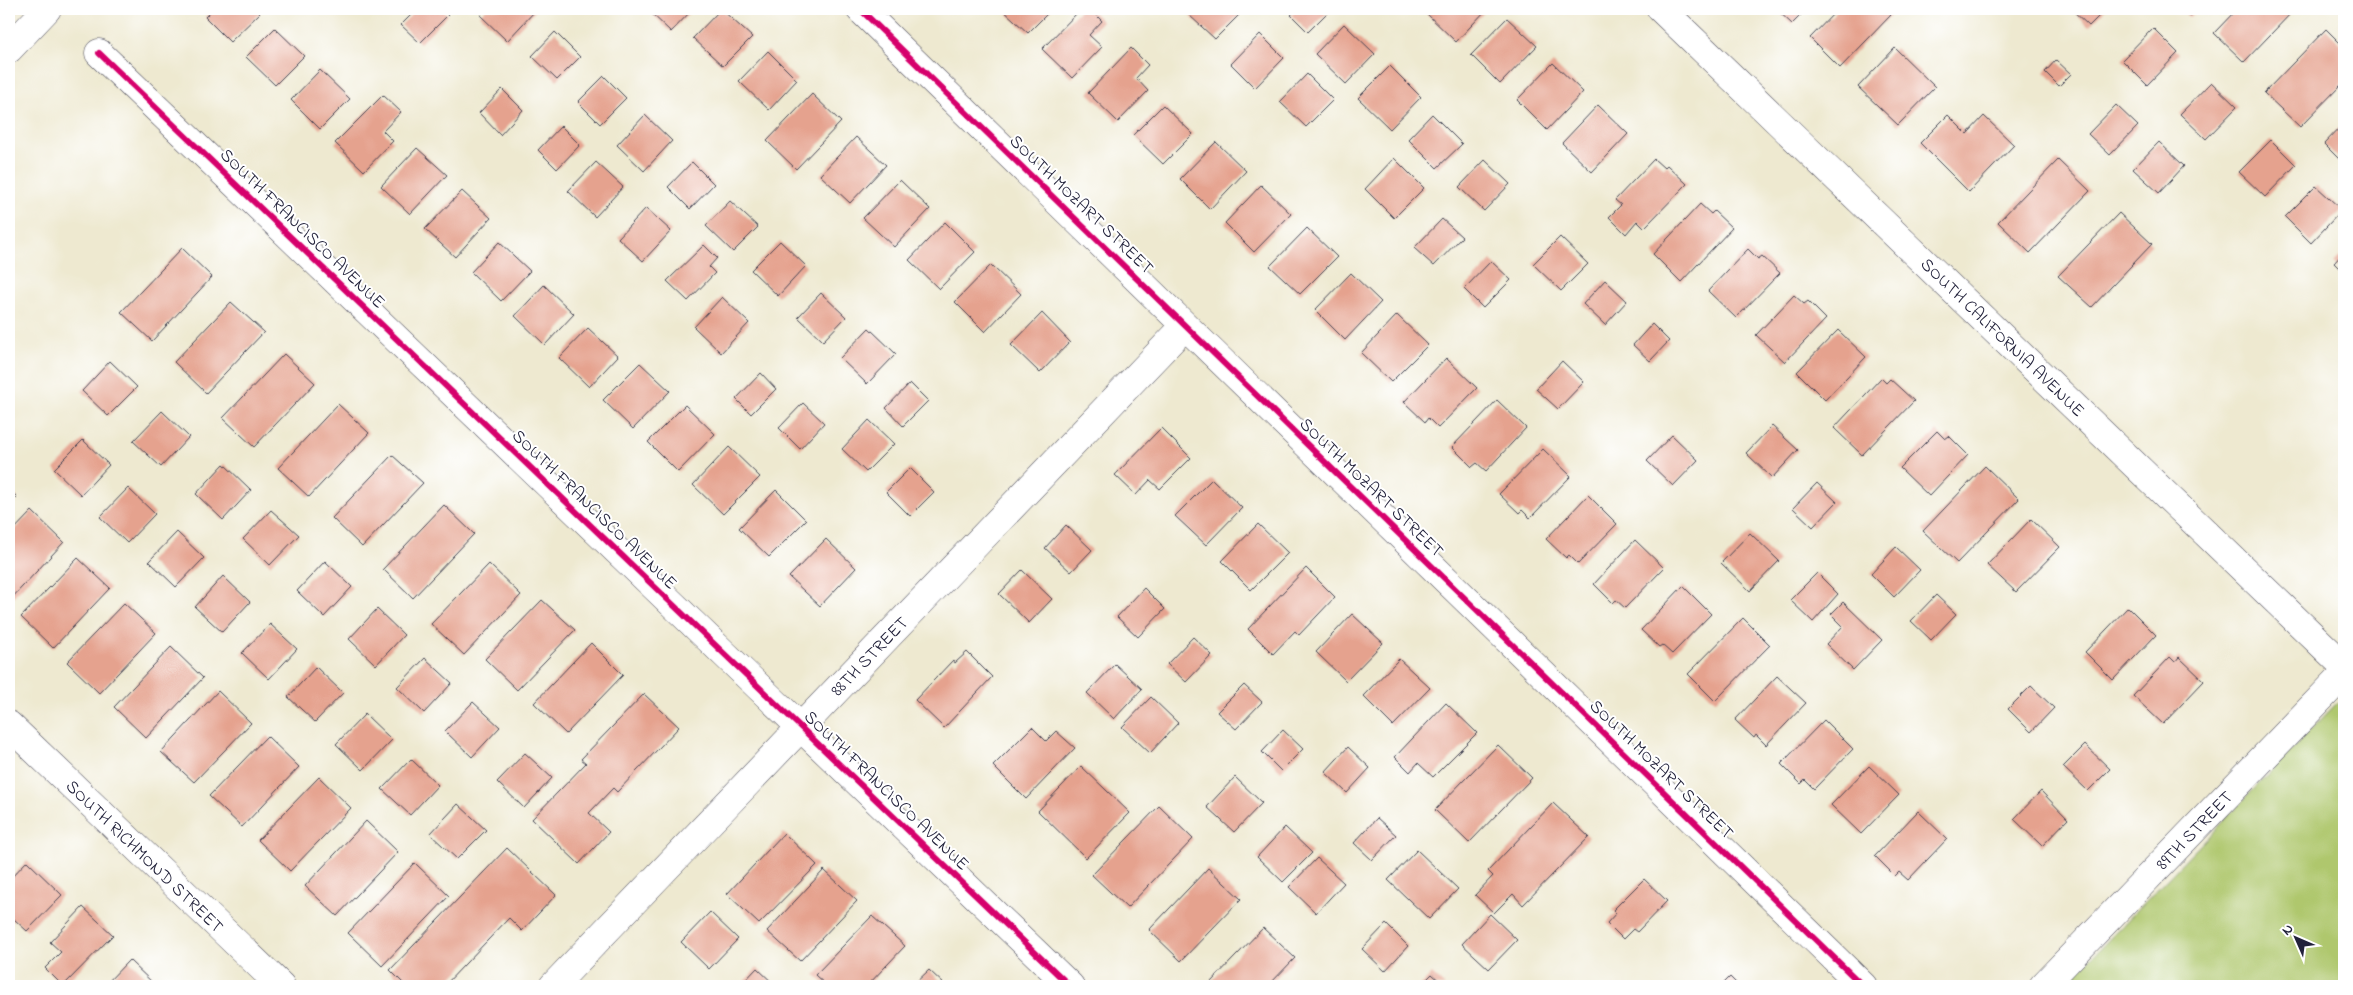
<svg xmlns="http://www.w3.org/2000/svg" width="2353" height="995" viewBox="0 0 2353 995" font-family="'Indie Flower',sans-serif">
	<rect width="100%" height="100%" fill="#fff"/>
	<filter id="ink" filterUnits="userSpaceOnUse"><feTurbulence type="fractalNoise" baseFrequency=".02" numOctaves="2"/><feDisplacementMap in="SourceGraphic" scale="10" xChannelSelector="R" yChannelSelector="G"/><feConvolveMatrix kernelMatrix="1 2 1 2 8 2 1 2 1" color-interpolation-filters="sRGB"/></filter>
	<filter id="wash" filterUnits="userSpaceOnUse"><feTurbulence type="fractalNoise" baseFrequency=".0096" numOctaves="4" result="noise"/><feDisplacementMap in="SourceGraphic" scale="20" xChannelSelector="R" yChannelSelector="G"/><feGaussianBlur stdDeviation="1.12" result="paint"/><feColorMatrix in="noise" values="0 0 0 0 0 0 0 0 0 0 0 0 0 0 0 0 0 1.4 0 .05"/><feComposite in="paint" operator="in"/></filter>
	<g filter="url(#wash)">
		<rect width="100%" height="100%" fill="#eee9d0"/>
		<path fill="#afc76d" stroke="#687454" d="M2338 702 2344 708V986H2064Z"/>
		<g id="blocks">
			<path fill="#e5a28e" d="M213 9H256L260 13 230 42 205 17Z
				M417 9H442L448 15 420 43 401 25Z
				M486 9H532L535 11 507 41 480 15Z
				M647 9H693L671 32Z
				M721 9 752 37 723 66 693 38Z
				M1002 9H1052L1028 33Z
				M1081 9H1090L1102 21 1089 35 1102 47 1072 78 1042 49Z
				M1195 9H1237L1241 13 1215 39 1189 15Z
				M1297 9H1331L1308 32 1291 15Z
				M1429 9H1487L1456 42 1425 12Z
				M1776 9H1807L1792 24Z
				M1838 9H1885L1891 15 1840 68 1810 38Z
				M2071 9H2106L2089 26Z
				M2180 9H2197L2189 17Z
				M2237 9H2295L2244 62 2214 33Z
				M1507 18 1537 46 1500 84 1471 55Z
				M1344 24 1375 54 1346 84 1315 54Z
				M275 28 304 56 275 85 246 57Z
				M2153 28 2178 53 2147 85 2122 60Z
				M2326 29 2344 47V82L2300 127 2264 93Z
				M555 32 580 57 557 80 532 56Z
				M1260 34 1284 58 1255 88 1231 64Z
				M1131 48 1148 65 1136 78 1148 91 1118 122 1088 93Z
				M1895 48 1935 87 1898 125 1858 87Z
				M768 51 797 80 769 110 739 81Z
				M2056 60 2071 74 2059 86 2045 72Z
				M1553 63 1583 92 1547 130 1517 100Z
				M1390 66 1421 97 1390 129 1358 98Z
				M320 70 350 99 320 129 291 100Z
				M1307 74 1333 100 1306 127 1280 102Z
				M604 76 626 98 600 124 578 102Z
				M2211 82 2237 107 2206 139 2180 114Z
				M502 89 523 110 500 135 479 113Z
				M812 94 841 122 796 169 767 141Z
				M383 95 401 112 383 131 393 141 364 171 335 143Z
				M1163 105 1193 134 1163 164 1133 135Z
				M1598 105 1628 134 1592 172 1562 143Z
				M2116 105 2138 126 2110 155 2088 134Z
				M1432 114 1462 144 1437 168 1408 139Z
				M645 115 672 141 644 171 617 145Z
				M1948 115 1967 134 1984 116 2014 145 1969 192 1920 143Z
				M2344 123V164L2324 144Z
				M561 126 580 145 557 169 538 150Z
				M856 137 886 165 850 203 820 175Z
				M2271 140 2296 165 2265 197 2239 172Z
				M1216 142 1246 171 1210 209 1180 179Z
				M2159 142 2184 166 2159 193 2133 169Z
				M417 148 447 175 410 214 381 186Z
				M1394 158 1424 188 1394 218 1365 189Z
				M1654 159 1664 168 1667 165 1687 184 1644 228 1637 221 1626 234 1609 217 1621 205 1615 200Z
				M1485 160 1510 184 1484 211 1459 187Z
				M2058 160 2090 191 2030 253 1998 222Z
				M596 162 623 187 595 217 568 191Z
				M692 162 714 184 690 209 668 187Z
				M900 180 930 209 894 247 863 218Z
				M1261 185 1291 214 1254 252 1225 223Z
				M2316 186 2342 210 2311 243 2285 217Z
				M462 191 491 218 455 257 425 229Z
				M730 201 758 227 733 252 706 226Z
				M1700 204 1711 214 1714 211 1732 228 1681 282 1653 254Z
				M646 208 671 231 643 261 618 238Z
				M2119 213 2152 244 2092 307 2058 276Z
				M1442 219 1462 237 1434 266 1414 248Z
				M945 222 975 252 939 289 909 260Z
				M1307 228 1337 257 1300 294 1270 266Z
				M1560 237 1588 264 1561 291 1533 264Z
				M780 241 806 266 778 296 751 270Z
				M499 242 530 271 501 301 471 272Z
				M704 245 717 258 709 267 715 273 688 301 667 281Z
				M182 248 212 277 152 341 121 312Z
				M1748 249 1758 259 1762 256 1780 273 1736 318 1708 291Z
				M2344 252V273L2334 263Z
				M1491 261 1511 280 1483 308 1464 289Z
				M991 265 1021 294 985 332 955 302Z
				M1351 273 1381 302 1345 340 1315 310Z
				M1605 280 1627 301 1605 325 1583 304Z
				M544 285 574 314 545 345 515 316Z
				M821 293 846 317 823 341 798 317Z
				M1794 295 1804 304 1808 301 1826 319 1785 362 1756 335Z
				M722 297 749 323 721 353 694 327Z
				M231 302 264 332 206 393 174 362Z
				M1042 313 1070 342 1040 373 1011 345Z
				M1397 315 1428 345 1391 382 1361 353Z
				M1652 324 1669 341 1650 361 1633 345Z
				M588 328 618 356 589 387 559 358Z
				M869 328 896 354 867 384 840 358Z
				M1838 330 1866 357 1825 400 1797 372Z
				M284 354 315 383 254 447 223 418Z
				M1446 358 1477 388 1438 428 1428 418 1425 422 1404 402Z
				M110 361 137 387 108 416 82 391Z
				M1562 361 1584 382 1558 409 1536 389Z
				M640 363 670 391 633 429 603 400Z
				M761 373 776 389 751 414 736 399Z
				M1881 378 1886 383 1890 379 1914 401 1862 455 1834 428Z
				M910 383 928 401 903 426 886 408Z
				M1497 400 1526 428 1486 471 1477 463 1472 467 1452 447Z
				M803 403 824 423 800 449 779 428Z
				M338 404 369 433 309 497 278 468Z
				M685 405 715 434 678 472 648 442Z
				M162 411 189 437 161 467 133 441Z
				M869 420 894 444 866 472 842 449Z
				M1772 426 1798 450 1772 478 1746 453Z
				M1161 428 1191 458 1160 489 1150 480 1136 495 1115 475Z
				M1937 431 1945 439 1949 436 1968 455 1929 496 1900 468Z
				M1672 435 1698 460 1673 486 1647 461Z
				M83 440 109 465 81 495 54 469Z
				M729 447 760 477 723 514 693 485Z
				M1543 449 1571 476 1530 518 1522 510 1519 513 1499 494Z
				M392 455 423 483 362 547 332 518Z
				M224 464 251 490 223 520 196 494Z
				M1985 466 2019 499 1957 563 1923 531Z
				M910 468 934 492 910 516 886 492Z
				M1212 479 1242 508 1206 545 1175 516Z
				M1817 483 1837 502 1813 527 1793 508Z
				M128 488 155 514 127 543 100 517Z
				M9 489 17 497 9 505Z
				M776 490 806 520 769 557 739 528Z
				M1588 495 1617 524 1578 564 1569 555 1566 558 1546 539Z
				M444 505 474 534 413 598 383 569Z
				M271 510 299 535 270 565 243 539Z
				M32 511 64 542 9 601V535Z
				M2031 519 2060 547 2016 592 1987 565Z
				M1258 524 1288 553 1251 590 1222 561Z
				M1066 525 1092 550 1071 572 1045 548Z
				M177 532 204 558 176 587 149 561Z
				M1750 533 1779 561 1750 591 1721 563Z
				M826 539 856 568 820 606 789 577Z
				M1635 540 1664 568 1625 608 1616 600 1613 603 1594 584Z
				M1896 547 1920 570 1894 597 1871 574Z
				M78 558 110 588 53 648 21 617Z
				M325 561 352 587 324 617 297 591Z
				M489 564 521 595 464 655 431 624Z
				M1306 568 1335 597 1299 635 1295 631 1273 654 1248 629Z
				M1022 570 1052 599 1029 623 999 594Z
				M1817 573 1838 594 1813 622 1790 600Z
				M223 576 250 602 222 632 195 607Z
				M1683 586 1711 614 1672 654 1662 645 1659 647 1641 630Z
				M1144 588 1165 609 1138 637 1117 617Z
				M1936 595 1956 614 1931 640 1911 621Z
				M542 600 575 630 517 690 485 659Z
				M1843 602 1882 640 1853 670 1826 644 1843 626 1831 614Z
				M124 603 156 633 99 693 67 662Z
				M2128 607 2156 635 2113 680 2085 652Z
				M377 609 404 635 376 665 349 639Z
				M1352 614 1383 643 1346 681 1316 652Z
				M1743 618 1770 645 1715 701 1688 674Z
				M270 624 297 649 269 679 242 653Z
				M1193 637 1212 655 1186 682 1167 664Z
				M591 643 623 675 566 734 534 703Z
				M171 647 203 678 146 738 114 707Z
				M967 652 992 677 944 728 915 700 953 660 955 663Z
				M2170 657 2175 662 2179 657 2204 681 2163 724 2133 696Z
				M425 658 452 683 424 713 397 687Z
				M1399 659 1430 688 1393 726 1363 696Z
				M1115 664 1142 689 1114 719 1087 693Z
				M316 667 343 693 315 722 288 697Z
				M1777 676 1806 703 1766 745 1756 735 1754 738 1735 720Z
				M1244 685 1262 702 1236 729 1217 712Z
				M2031 686 2054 708 2031 732 2008 709Z
				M218 691 251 723 194 782 161 752Z
				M644 694 679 727 617 792 613 788 589 813 609 832 579 864 532 819 586 763 581 759Z
				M1151 697 1178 723 1150 753 1122 727Z
				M473 702 500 727 472 757 445 731Z
				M1446 703 1477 733 1433 777 1418 763 1410 772 1395 757Z
				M365 714 392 740 363 770 336 744Z
				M1824 720 1853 749 1814 789 1805 780 1801 784 1781 764Z
				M1032 727 1046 741 1056 731 1075 748 1026 799 993 766Z
				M1283 730 1303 749 1281 771 1262 752Z
				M267 736 299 767 242 827 209 796Z
				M1498 745 1532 778 1469 843 1435 810Z
				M2085 745 2110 769 2088 791 2063 767Z
				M1348 747 1370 768 1347 793 1325 772Z
				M525 753 552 778 524 808 497 782Z
				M411 759 438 785 410 815 382 789Z
				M1081 766 1130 813 1086 858 1038 811Z
				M1869 766 1899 795 1861 834 1831 805Z
				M319 777 351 808 290 871 258 840Z
				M1235 777 1262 803 1234 832 1207 807Z
				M2041 791 2068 819 2042 846 2014 819Z
				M1553 803 1589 837 1523 905 1513 894 1494 913 1475 895 1493 876 1488 871Z
				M458 804 486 830 457 859 430 834Z
				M1159 806 1193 839 1127 908 1092 875Z
				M1918 811 1947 839 1908 880 1899 872 1895 876 1875 856Z
				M1377 818 1396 835 1372 860 1354 843Z
				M366 821 398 852 337 916 305 886Z
				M1285 827 1312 853 1283 882 1257 857Z
				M784 833 817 865 759 924 727 894Z
				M507 848 556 895 522 931 509 918 444 986H406L390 970Z
				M1417 850 1458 889 1429 919 1388 880Z
				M1317 858 1344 883 1316 913 1289 887Z
				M27 861 62 895 27 931 14 919 9 925V880Z
				M415 863 449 896 382 966 348 933Z
				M1208 868 1241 899 1181 961 1149 930Z
				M824 870 857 901 800 961 767 931Z
				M1644 879 1667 901 1637 932 1633 929 1623 939 1607 923 1616 913 1613 910Z
				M83 907 113 935 63 986 45 968 61 952 50 942Z
				M710 912 738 939 709 969 681 942Z
				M1490 914 1517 940 1489 969 1462 944Z
				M872 916 905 946 867 986H827L815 975Z
				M1386 924 1408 946 1385 971 1362 949Z
				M1263 928 1295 958 1268 986H1212L1209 984Z
				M129 960 156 986H104Z
				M757 968 776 986H740Z
				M929 970 946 986H912Z
				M1432 974 1445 986H1420Z
				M1730 977 1739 986H1721Z"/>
		</g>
	</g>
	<g filter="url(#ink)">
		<use href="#blocks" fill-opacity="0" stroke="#414051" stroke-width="1"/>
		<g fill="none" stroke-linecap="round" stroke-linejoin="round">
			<defs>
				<path id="minor" d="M860 9 1863 986
					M1661 9 2344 666
					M99 53 1070 986
					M9 725 281 986
					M553 986 1185 326
					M2043 986 2344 674"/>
				<path id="major" d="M9 49 47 9"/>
			</defs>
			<use href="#minor" stroke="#414051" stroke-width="29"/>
			<use href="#major" stroke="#414051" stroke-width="29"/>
			<use href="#minor" stroke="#fff" stroke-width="28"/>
			<use href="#major" stroke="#fff" stroke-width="28"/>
			<defs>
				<path id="cycleway" d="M860 9 1863 986
					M99 53 1070 986"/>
			</defs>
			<use href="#cycleway" stroke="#fff" stroke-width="9"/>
			<use href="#cycleway" stroke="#d6006c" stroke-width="6"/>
		</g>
	</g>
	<g text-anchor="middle" stroke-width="4" stroke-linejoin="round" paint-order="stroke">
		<g font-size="18" fill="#22223b" stroke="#fff">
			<text transform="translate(1082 204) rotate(44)" y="6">SOUTH MOZART STREET</text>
			<text transform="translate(303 228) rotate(44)" y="6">SOUTH FRANCISCO AVENUE</text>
			<text transform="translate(2003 337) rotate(44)" y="6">SOUTH CALIFORNIA AVENUE</text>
			<text transform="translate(1372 487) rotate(44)" y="6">SOUTH MOZART STREET</text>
			<text transform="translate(595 509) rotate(44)" y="6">SOUTH FRANCISCO AVENUE</text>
			<text transform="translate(869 656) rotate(-46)" y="6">88TH STREET</text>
			<text transform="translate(1662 769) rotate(44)" y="6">SOUTH MOZART STREET</text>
			<text transform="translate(887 790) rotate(44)" y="6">SOUTH FRANCISCO AVENUE</text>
			<text transform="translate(2194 830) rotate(-46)" y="6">89TH STREET</text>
			<text transform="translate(145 856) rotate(44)" y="6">SOUTH RICHMOND STREET</text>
		</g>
	</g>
	<rect width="2353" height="995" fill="none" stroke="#fff" stroke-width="30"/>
	<g transform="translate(2296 938) rotate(315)" stroke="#ffffff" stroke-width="4" paint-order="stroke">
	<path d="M0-4L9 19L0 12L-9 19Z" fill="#22223b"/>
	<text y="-8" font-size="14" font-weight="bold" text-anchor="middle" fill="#22223b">N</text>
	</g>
</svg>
